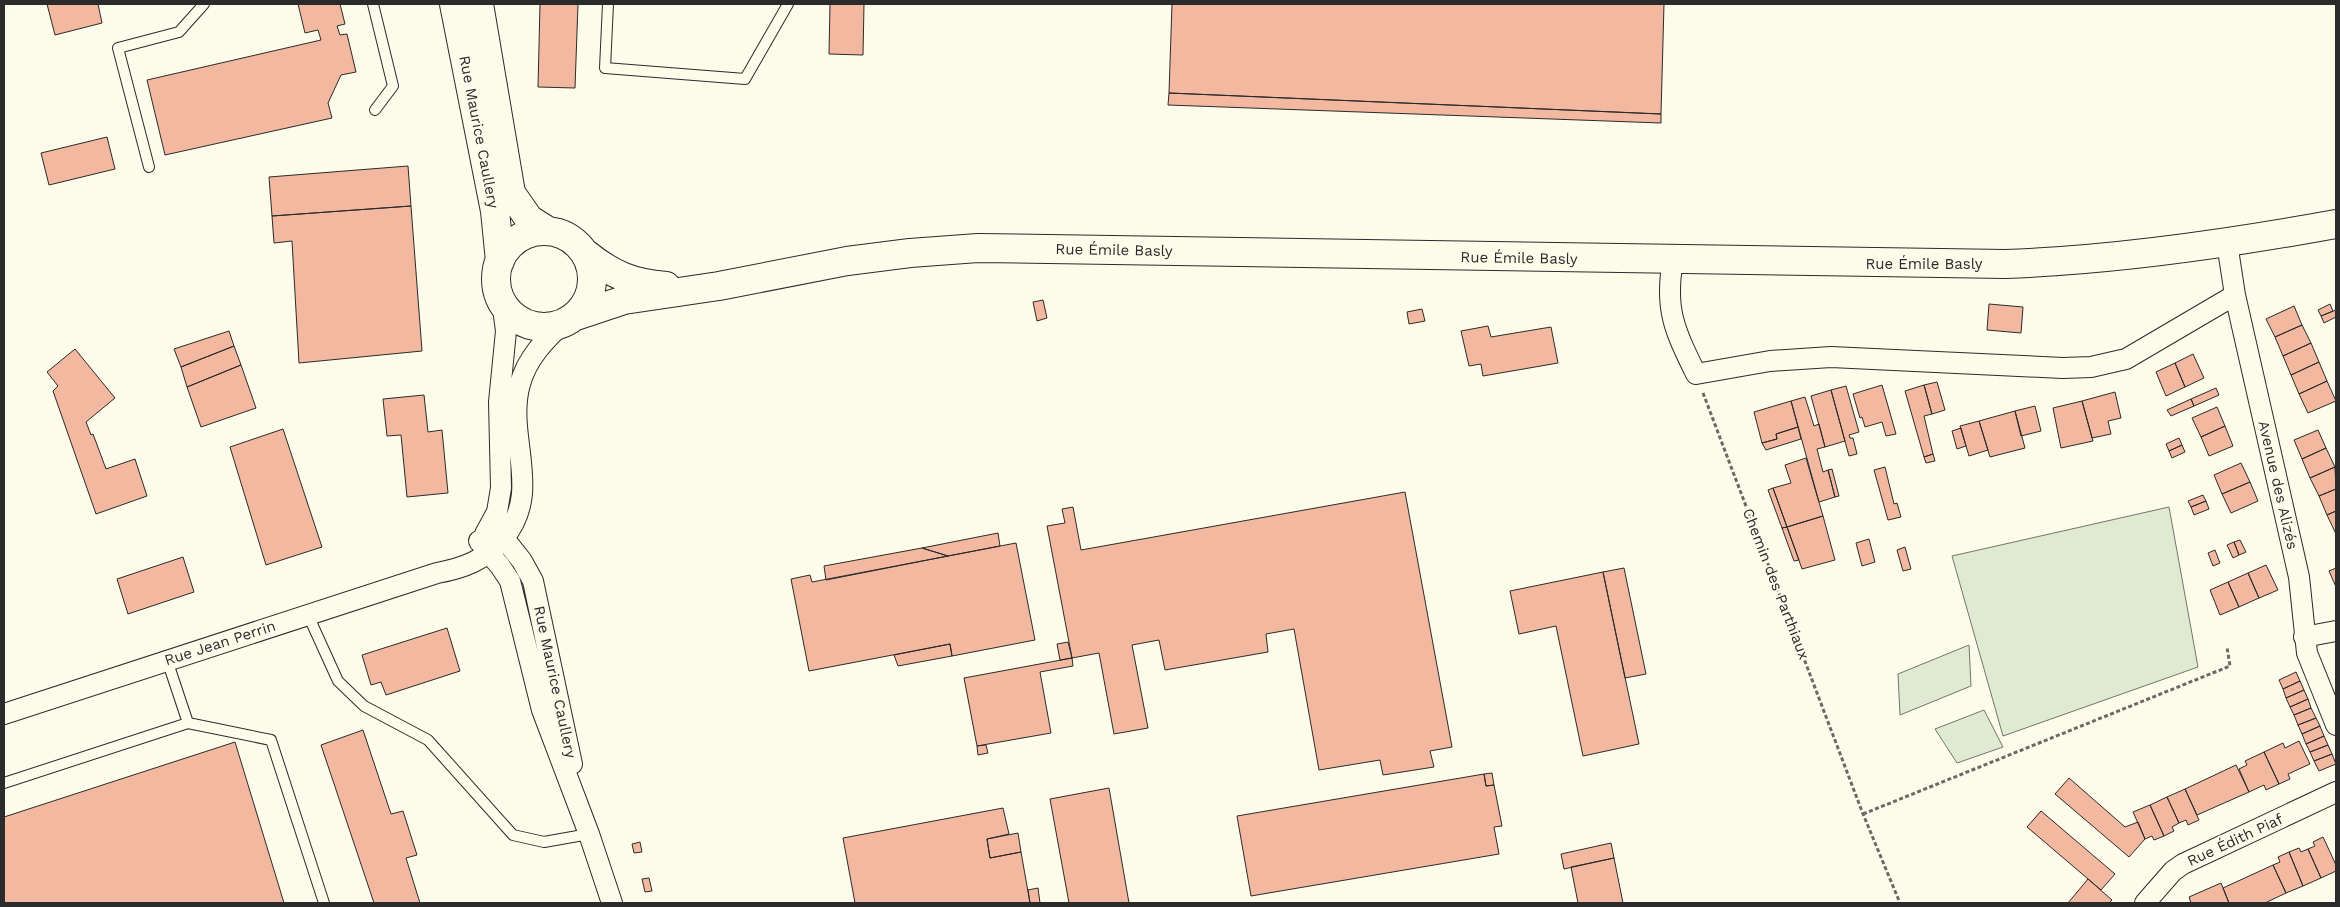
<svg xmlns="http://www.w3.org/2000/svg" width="2340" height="907" viewBox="0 0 2340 907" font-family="'Work Sans',sans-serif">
	<rect width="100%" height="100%" fill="#fdfbea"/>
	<path fill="#deebd1" stroke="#74746e" d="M2169 507 2198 667 2003 736 1952 556Z
		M1969 645 1971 686 1900 715 1898 674Z
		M1984 710 2003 747 1957 763 1935 729Z"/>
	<path fill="#f2b8a0" stroke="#2b2b2b" d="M47 4H98L102 23 55 35Z
		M298 4H340L345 24 337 26 340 35 347 34 356 72 341 75 328 103 332 118 165 155 147 80 321 40 318 30 305 33Z
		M540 4H578L575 88 538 87Z
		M830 4H864L863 55 829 54Z
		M1172 4H1664L1661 114 1169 93Z
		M1169 93 1661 114V123L1168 105Z
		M107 137 115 169 49 185 41 153Z
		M408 166 411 206 272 216 269 177Z
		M411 206 422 351 299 363 292 241 274 243 272 216Z
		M1043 300 1047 318 1037 321 1033 302Z
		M1989 304 2023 307 2021 333 1987 330Z
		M2330 304 2333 311 2321 316 2318 310Z
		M2294 306 2302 325 2275 337 2266 319Z
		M1422 309 1425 321 1409 324 1407 312Z
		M2336 310V317L2324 323 2321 316Z
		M2302 325 2311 343 2283 356 2275 337Z
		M1488 326 1491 337 1551 327 1558 363 1483 376 1481 364 1469 366 1461 331Z
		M229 331 234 346 181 367 174 349Z
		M2311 343 2319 362 2291 375 2283 356Z
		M234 346 241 365 187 387 181 367Z
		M75 349 115 398 86 422 91 435 93 434 106 469 135 459 147 496 96 514 53 391 58 386 47 372Z
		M2193 354 2204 378 2185 387 2175 363Z
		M2319 362 2327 381 2299 394 2291 375Z
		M2175 363 2185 387 2166 396 2156 372Z
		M241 365 256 408 201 427 187 387Z
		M2327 381 2336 401 2308 413 2299 394Z
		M1937 382 1945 410 1932 414 1924 385Z
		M1882 385 1896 434 1886 436 1882 422 1865 427 1862 417 1860 418 1853 394Z
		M1924 385 1932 414 1924 416 1933 454 1924 457 1905 391Z
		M1846 386 1859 432 1849 435 1850 438H1853L1857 454 1849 456 1831 390Z
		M2216 388 2219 395 2194 406 2191 399Z
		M1831 390 1845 441 1825 447 1811 396Z
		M2115 392 2121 418 2108 421 2111 434 2092 438 2082 401Z
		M424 395 428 432 442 430 448 493 407 497 401 435 387 436 383 399Z
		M1805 397 1814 426 1819 424 1825 447 1817 449 1823 472 1828 470 1835 497 1819 502 1791 401Z
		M2191 399 2194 406 2171 416 2167 410Z
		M1791 401 1798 427 1776 434 1777 439 1762 443 1754 412Z
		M2082 401 2093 441 2061 448 2053 408Z
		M2035 406 2041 431 2021 436 2015 411Z
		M2217 407 2225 426 2201 437 2192 418Z
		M2015 411 2025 448 1990 457 1979 421Z
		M1979 421 1988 450 1969 456 1960 426Z
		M2225 426 2233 446 2209 456 2201 437Z
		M1798 427 1801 439 1766 450 1762 443 1777 439 1776 434Z
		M1961 428 1966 446 1957 449 1952 431Z
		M283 429 322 547 266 565 230 447Z
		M2318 430 2326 448 2302 459 2294 440Z
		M2179 438 2182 445 2169 451 2166 444Z
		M2182 445 2185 452 2172 458 2169 451Z
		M2326 448 2335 467 2310 478 2302 459Z
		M1933 454 1935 461 1926 463 1924 457Z
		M1806 458 1823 516 1787 527 1773 488 1791 483 1785 465Z
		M2241 463 2250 482 2222 494 2214 475Z
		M1885 467 1894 504 1897 503 1901 517 1888 520 1874 470Z
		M2335 467 2336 489 2319 496 2310 478Z
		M1832 469 1839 496 1835 497 1828 470Z
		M2250 482 2258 501 2231 513 2222 494Z
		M1773 488 1787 527 1782 528 1768 490Z
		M2336 489V511L2327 515 2319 496Z
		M1405 492 1452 747 1430 751 1434 767 1383 775 1380 760 1319 770 1294 629 1266 634 1268 652 1165 670 1159 640 1132 645 1148 728 1114 734 1099 653 1072 658 1047 526 1065 523 1062 509 1073 507 1081 550Z
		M2203 495 2206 501 2191 507 2188 501Z
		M2206 501 2209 509 2194 515 2191 507Z
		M2336 511V534L2327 515Z
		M1823 516 1835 560 1802 569 1787 527Z
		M1787 527 1799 560 1794 561 1782 528Z
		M998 533 1000 546 948 556 922 548Z
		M1869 539 1875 562 1862 566 1856 543Z
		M2240 540 2246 552 2239 555 2234 542Z
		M2234 542 2239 555 2233 558 2227 545Z
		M1016 543 1035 640 952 656 950 644 809 671 791 579 810 575 812 582Z
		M1905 547 1911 569 1903 571 1897 550Z
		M922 548 948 556 826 580 824 566Z
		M2215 550 2220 563 2213 566 2208 553Z
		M183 557 194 592 128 614 117 579Z
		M2266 565 2278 590 2259 598 2248 573Z
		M1624 568 1646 674 1625 678 1603 572Z
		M2336 568V587L2329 571Z
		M1603 572 1639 744 1583 756 1556 626 1519 634 1510 591Z
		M2248 573 2259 598 2239 607 2228 582Z
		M2228 582 2239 607 2220 615 2210 590Z
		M447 628 460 671 386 695 381 682 371 685 362 655Z
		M1068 642 1072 658 1060 660 1057 644Z
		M950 644 952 656 898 666 894 655Z
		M1072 658 1073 666 1040 672 1051 733 977 746 964 678Z
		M2296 672 2300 681 2283 689 2279 680Z
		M2300 681 2304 690 2286 698 2283 689Z
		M2304 690 2308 699 2290 707 2286 698Z
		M2308 699 2311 708 2294 715 2290 707Z
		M2311 708 2316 718 2298 725 2294 715Z
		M2316 718 2320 726 2302 734 2298 725Z
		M2320 726 2324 736 2306 744 2302 734Z
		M363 730 391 814 403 811 417 855 406 858 420 903H374L321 745Z
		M2324 736 2328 745 2310 752 2306 744Z
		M2299 741 2310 764 2288 774 2290 779 2279 784 2264 752 2283 743 2285 748Z
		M235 742 284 903H4V817Z
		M986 745 988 753 978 755 977 746Z
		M2328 745 2332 754 2314 761 2310 752Z
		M2264 752 2279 784 2266 790 2264 785 2249 792 2239 769 2247 765 2245 761Z
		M2332 754 2336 764 2319 771 2314 761Z
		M2236 765 2249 792 2197 815 2185 789Z
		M1492 773 1494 785 1486 786 1484 774Z
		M1484 774 1486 786 1494 785 1502 826 1494 827 1499 854 1251 896 1237 816Z
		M2069 778 2125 827 2138 822 2145 839 2129 857 2055 794Z
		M1109 788 1129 903H1069L1050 799Z
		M2185 789 2199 820 2188 825 2186 820 2179 823 2167 797Z
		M2167 797 2179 823 2172 827 2174 831 2164 836 2150 805Z
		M2150 805 2164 836 2154 840 2152 836 2145 839 2133 812Z
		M1003 808 1009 834 987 839 990 858 1021 852 1030 903H855L843 838Z
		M2041 811 2115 874 2101 890 2027 827Z
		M1018 833 1021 852 990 858 987 839Z
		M2323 837 2336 865V871L2321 878 2308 849 2315 846 2313 842Z
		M640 842 642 852 634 853 632 844Z
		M1611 843 1614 858 1564 869 1561 854Z
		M2299 848 2301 852 2308 849 2321 878 2303 886 2289 852Z
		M2289 852 2303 886 2286 893 2273 865 2280 862 2278 857Z
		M1614 858 1623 903H1578L1571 867Z
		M2273 865 2286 893 2265 903H2229L2223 888Z
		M649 878 652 891 645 892 642 879Z
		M2088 879 2112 900 2109 903H2068Z
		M2221 883 2229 903H2191L2189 897Z
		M1038 888 1040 903H1030L1028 890Z"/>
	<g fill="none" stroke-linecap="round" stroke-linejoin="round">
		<defs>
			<path id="lane" d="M373 4 393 86 375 110
				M608 4 605 68 745 79 788 4
				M149 167 118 48 179 32 204 4
				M308 615 338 681 364 706 428 740 513 835 544 842 589 834
				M167 660 188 723 271 740 324 903
				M4 783 188 723"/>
			<path id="street" d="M2227 243 2235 295 2299 577 2307 653 2336 725
				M1673 261C1664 309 1675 331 1696 374L1770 361 1831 357 2063 368 2091 367 2126 359 2235 295
				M492 523 522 561 533 581 572 764
				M485 534 497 512 501 488 499 402 506 331 502 301
				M479 541 500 566 510 581 542 710 589 834 612 903
				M2304 637 2336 631
				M4 714 437 573C464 568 485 560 503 539 544 491 505 437 520 384 527 358 545 340 564 322
				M2145 903 2173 871 2183 864 2336 792"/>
			<path id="secondary" d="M454 4 495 211 500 261
				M479 4 511 193 529 219 548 231
				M496 279a48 48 0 1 1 96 0a48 48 0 1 1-96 0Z
				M585 253C612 275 632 283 666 286
				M573 317 624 300 719 286 847 261 910 253 978 248 2005 264C2116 260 2226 244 2336 224"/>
		</defs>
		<use href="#lane" stroke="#2b2b2b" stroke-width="12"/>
		<use href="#street" stroke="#2b2b2b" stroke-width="22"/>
		<use href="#secondary" stroke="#2b2b2b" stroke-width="30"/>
		<path stroke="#6a6964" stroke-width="3" stroke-dasharray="4 2.5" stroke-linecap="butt" d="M1703 393 1863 814 1900 903
			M1863 814 2230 666 2227 647"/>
		<use href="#lane" stroke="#fdfbea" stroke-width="10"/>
		<use href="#street" stroke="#fdfbea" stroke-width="20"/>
		<use href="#secondary" stroke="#fdfbea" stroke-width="28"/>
	</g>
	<g text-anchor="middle" stroke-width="4" stroke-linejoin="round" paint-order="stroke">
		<g font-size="15" fill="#2b2b2b" stroke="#fdfbea">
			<text transform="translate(479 132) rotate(79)" y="5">Rue Maurice Caullery</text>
			<text transform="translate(1114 250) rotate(1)" y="5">Rue Émile Basly</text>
			<text transform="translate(1519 258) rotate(1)" y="5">Rue Émile Basly</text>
			<text x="1924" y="269">Rue Émile Basly</text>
			<text transform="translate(2278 485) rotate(77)" y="5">Avenue des Alizés</text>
			<text transform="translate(1776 584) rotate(69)" y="5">Chemin des Parthiaux</text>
			<text transform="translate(220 643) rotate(-18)" y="5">Rue Jean Perrin</text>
			<text transform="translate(555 682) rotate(78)" y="5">Rue Maurice Caullery</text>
			<text transform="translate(2235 840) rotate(-25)" y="5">Rue Édith Piaf</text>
		</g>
	</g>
	<rect width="2340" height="907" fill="none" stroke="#2b2b2b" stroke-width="10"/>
</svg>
